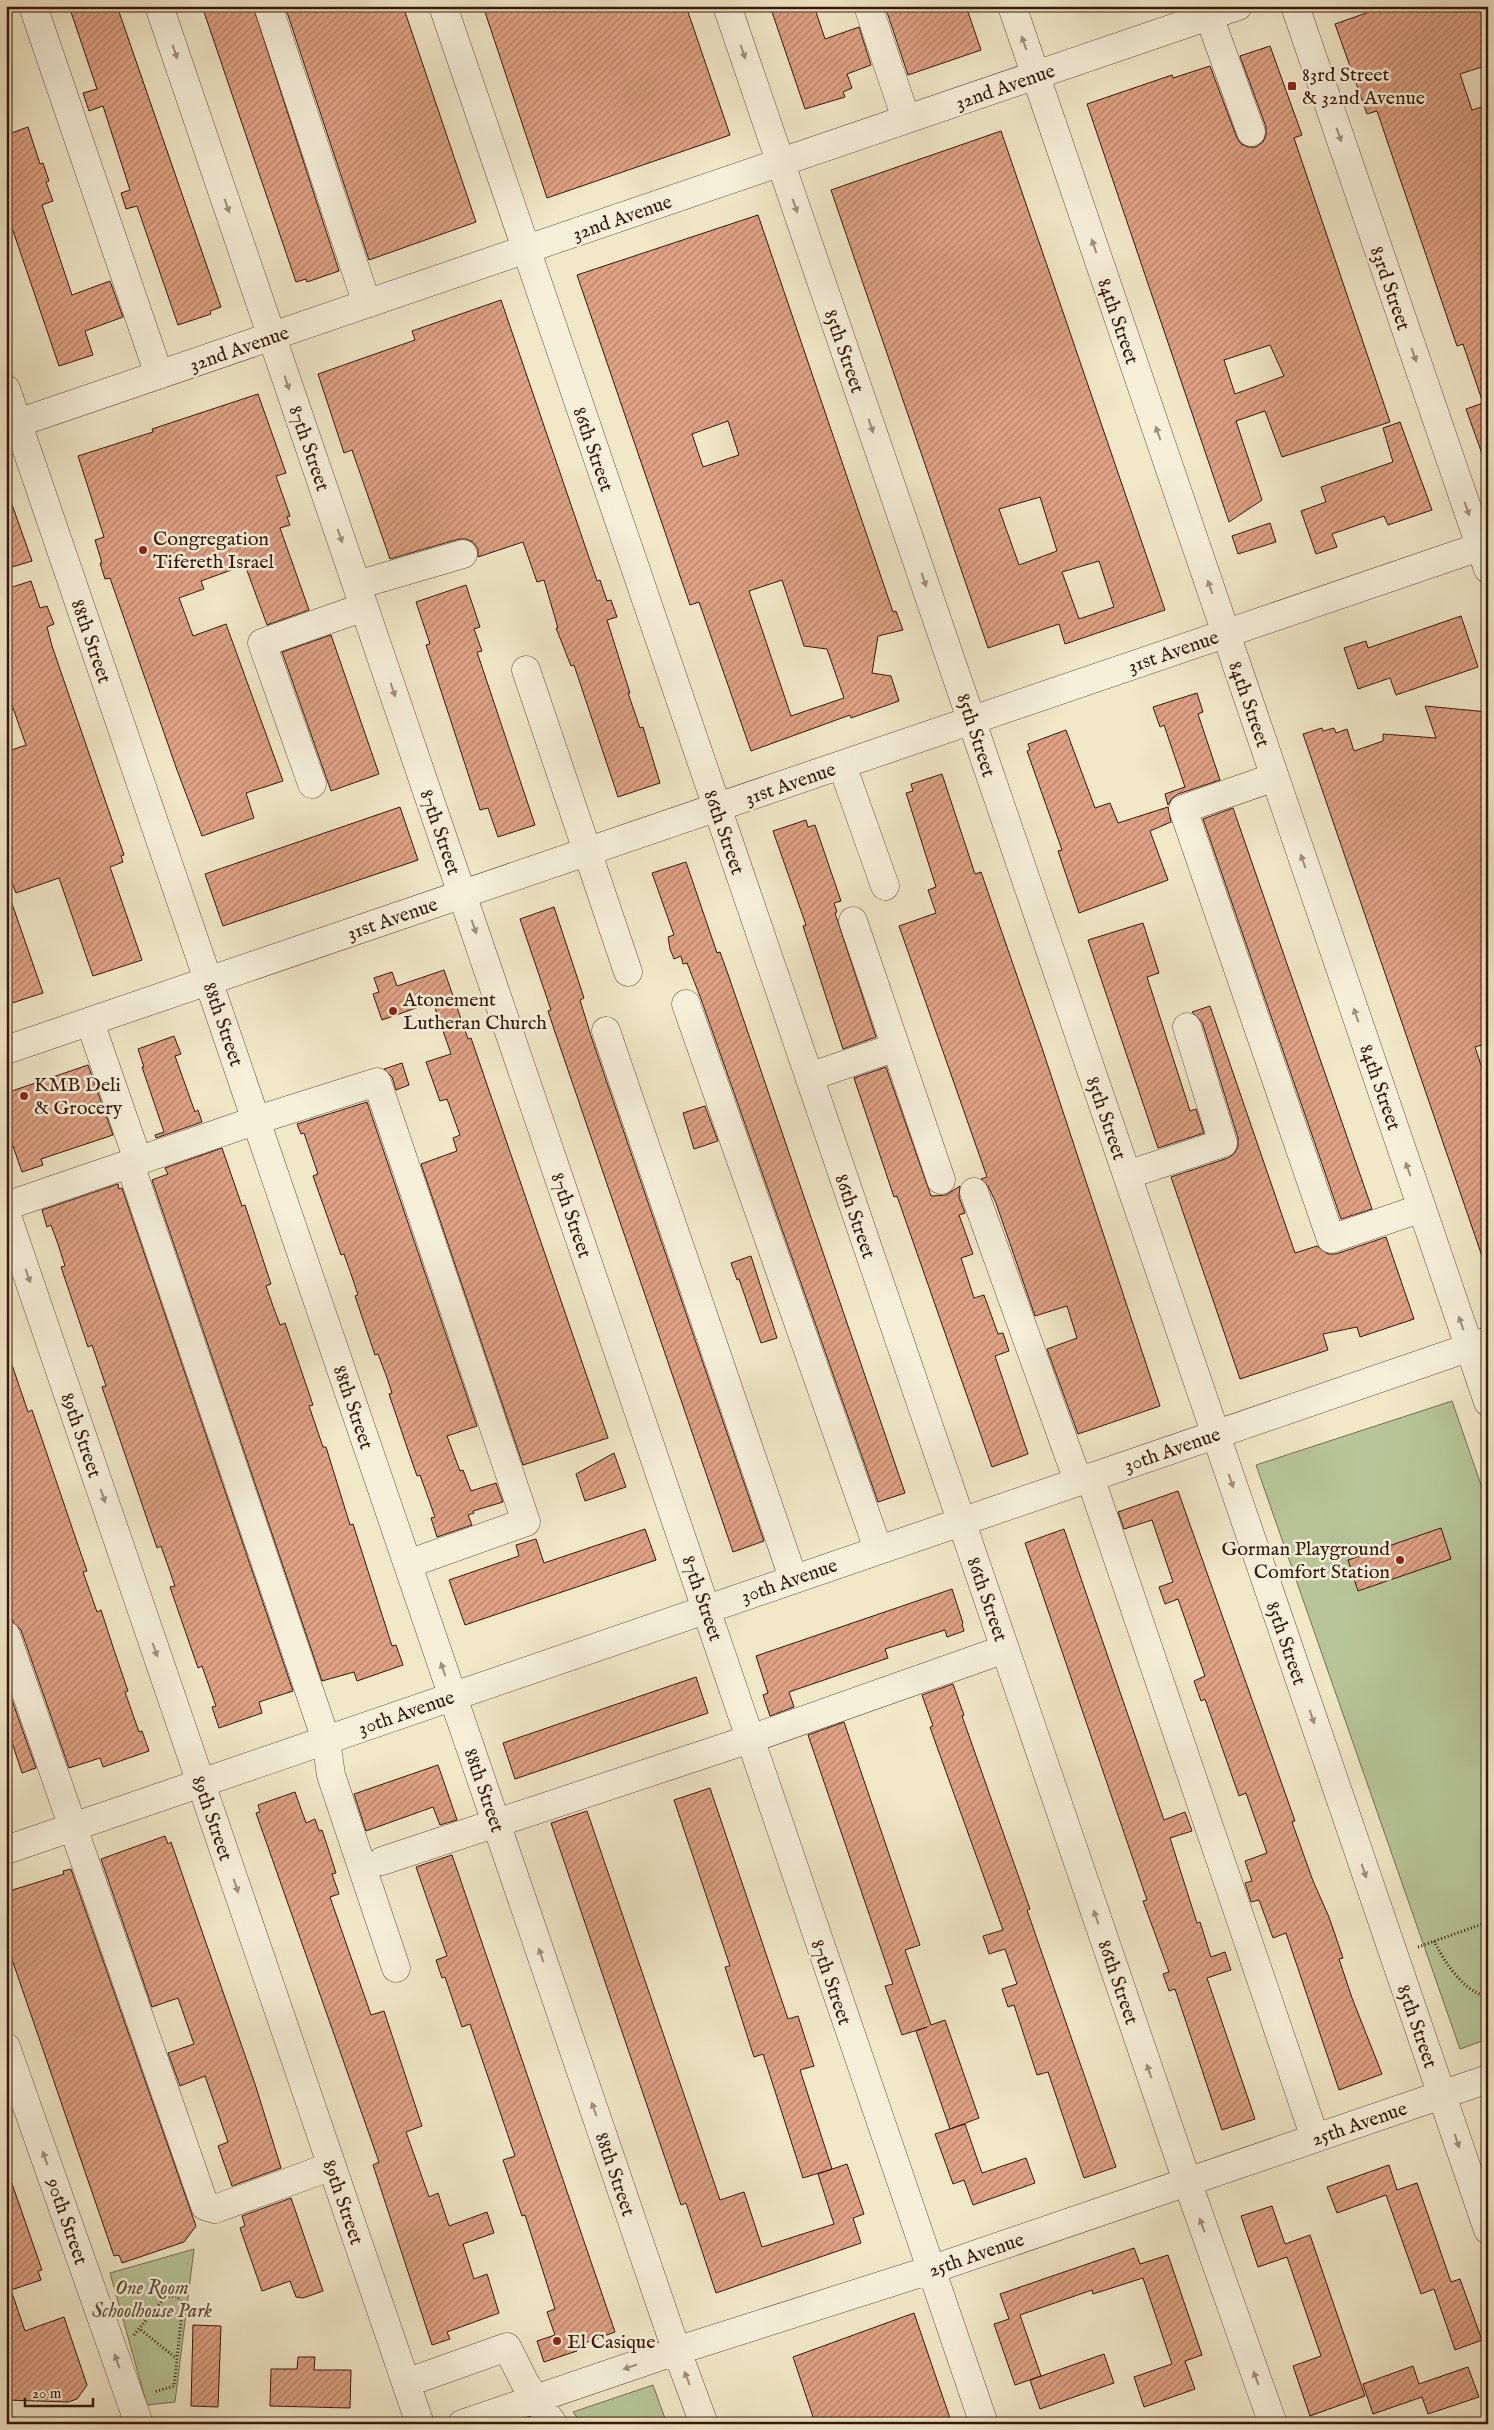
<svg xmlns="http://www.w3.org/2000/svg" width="1494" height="2430" viewBox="0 0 1494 2430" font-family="'IM FELL English',serif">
	<defs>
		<pattern id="building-hatch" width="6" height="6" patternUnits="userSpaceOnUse" patternTransform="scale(1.25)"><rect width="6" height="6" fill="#dfa284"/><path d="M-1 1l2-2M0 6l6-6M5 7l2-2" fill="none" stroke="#b6836a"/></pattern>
	</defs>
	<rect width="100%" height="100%" fill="#f1e8c8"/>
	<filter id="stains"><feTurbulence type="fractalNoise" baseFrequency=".004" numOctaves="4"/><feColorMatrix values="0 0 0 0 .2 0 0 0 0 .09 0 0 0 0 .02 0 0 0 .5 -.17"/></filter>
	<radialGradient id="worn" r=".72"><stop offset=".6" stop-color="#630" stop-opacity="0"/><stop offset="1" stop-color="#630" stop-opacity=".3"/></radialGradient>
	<path fill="#b7c698" stroke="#786f51" d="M1452 1401 1488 1505V2039L1460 2049 1256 1465Z
		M194 2249 175 2402 147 2405 110 2273Z
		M653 2385 667 2424H582L573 2412Z"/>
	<path fill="url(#building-hatch)" stroke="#38180a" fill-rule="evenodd" d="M69 6H117L221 307 210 311 211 314 178 325 137 206 126 209 121 193 130 190 103 106 89 111 83 93 97 89Z
		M202 6H253L339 271 307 282 306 279 296 282Z
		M285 6H403L476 222 369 260Z
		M483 6H686L730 135 547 198Z
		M770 6H814L825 39 859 27 871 65 847 74 852 88 843 92 845 97 805 109Z
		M885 6H966L981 50 908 75Z
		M1386 6H1488V65L1460 74 1472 110 1488 105V462H1485L1466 409 1483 403 1463 344 1457 346 1377 111 1367 114 1335 24Z
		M1270 46 1302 135 1294 138 1390 422 1282 457 1265 411 1236 421 1262 500 1229 522 1087 104 1172 75 1173 78 1210 66 1237 138 1241 144 1248 147H1256L1263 142 1266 135V127L1240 56ZM1270 345 1284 376 1235 394 1224 360Z
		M28 127 40 164 43 163 49 181 46 182 53 201 42 205 72 295 110 281 123 317 85 331 93 355 59 366 6 210V135Z
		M1001 131 1165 610 1065 644 1059 624 988 648 831 190ZM1040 497 1057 551 1019 565 999 509ZM1099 561 1114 607 1079 619 1062 572Z
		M758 215 893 612 896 611 903 630 878 636 872 673 891 676 899 701 851 718 850 715 751 751 699 602 690 605 577 275ZM728 421 739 455 703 467 692 434ZM782 580 804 646 827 649 844 698 791 716 749 591Z
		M501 300 597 581 600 580 607 601 611 600 617 617 607 620 630 693H628L640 728 643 727 660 783 618 797 574 665 571 666 556 628H558L544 580 537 582 523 542 478 557V549L473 542 466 539H459L390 559 352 450 344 453 318 374 415 340 412 331Z
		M258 394 286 473 276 476 290 516 287 517 290 525 280 528 309 610 267 625 245 565 201 581 204 589 179 598 193 636 226 624 283 781 246 793 254 818 202 836 177 770 110 578 105 579 100 563H102L95 540 104 537 78 456 153 432 152 429Z
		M1400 422 1432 510 1388 525 1384 516 1332 534 1337 547 1316 554 1301 511 1326 502 1321 487 1393 462 1383 428Z
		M6 496H9L32 561 12 567 6 552Z
		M1270 523 1276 542 1238 554 1232 536Z
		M31 581 40 608 47 606 54 624 47 627 52 646 124 855 121 856 123 862 110 867 142 960 93 976 59 878 16 893 6 866V752L26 745 6 688V589Z
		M466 585 480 627 474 629 482 651 477 652 535 825 498 837 488 808 480 810 426 645 430 644 416 602Z
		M1461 616 1478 667 1396 695 1390 678 1358 689 1344 648 1366 641 1368 648Z
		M331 635 379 774 331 791 282 652Z
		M1197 693 1203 712 1198 714 1220 780 1178 794 1172 798 1168 805 1165 794 1185 787 1164 725 1160 727 1153 707Z
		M1425 706 1488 712V969L1482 971 1488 988V1043L1475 1047 1488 1086V1262H1484L1303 734 1322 728 1323 731 1334 728 1336 733 1347 729 1354 751 1383 741V734L1436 738Z
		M1066 730 1095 808 1110 803 1118 823 1168 807 1171 822 1150 831 1168 880 1079 913 1058 851 1062 850 1027 751 1030 750 1028 744Z
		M942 774 975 874 981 872 1042 1048 1160 1406 1078 1434 1047 1349 1077 1338 1067 1306 1035 1316 996 1203 988 1186 981 1179 987 1177 899 926 936 913 928 890 936 887 906 793 913 791 911 784Z
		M400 807 418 860 223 926 205 874Z
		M1233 808 1372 1209 1341 1219 1203 819Z
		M806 820 808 827 815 825 841 901 834 903 837 912 835 913 876 1037 843 1049 803 926 806 925 773 831Z
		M686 862 717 953 720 952 729 977 905 1493 878 1502 701 999 687 963 683 964 681 956 674 959 670 949 668 937 674 935 652 873Z
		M9 895 43 993 6 1005V896Z
		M554 907 584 998 580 1000 591 1036 764 1541 733 1552 555 1032 548 1011 551 1010 520 919Z
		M1143 923 1159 973 1147 977 1190 1111 1196 1109 1204 1133 1158 1148 1088 940Z
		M444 970 468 1039 471 1038 608 1438 523 1465 421 1164 457 1151 453 1138 460 1135 447 1099 440 1101 426 1062 451 1054 433 1002 382 1020 373 994 379 992 374 978 392 972 397 986Z
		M1210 1006 1295 1253 1317 1246 1328 1254H1336L1386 1237 1414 1319 1360 1337 1357 1327 1323 1334 1328 1350 1240 1379 1171 1177 1228 1158 1234 1154 1238 1147V1138L1202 1022 1192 1012Z
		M174 1036 181 1054 175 1056 195 1112 198 1110 202 1122 156 1138 155 1135 164 1132 142 1067H144L138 1049Z
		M402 1063 409 1085 396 1090 392 1077 384 1069Z
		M88 1065 113 1135 41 1159 43 1165 22 1172 6 1126V1093Z
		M886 1067 931 1196 946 1195 960 1186 959 1197 965 1213 959 1215 973 1254 961 1258 974 1298 984 1295 998 1334 1003 1333 1009 1351 995 1356 1028 1454 992 1467 897 1196 894 1197 854 1078Z
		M367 1102 477 1426 447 1436 460 1471 463 1470 471 1491 496 1483 503 1502 473 1511 474 1513 468 1515 472 1525 437 1537 431 1518 435 1517 420 1475 417 1476 410 1456 389 1394 392 1393 386 1375 378 1354 375 1355 355 1296 358 1295 351 1274 344 1254 341 1255 313 1176 318 1174 304 1133 301 1134 297 1124Z
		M705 1106 718 1141 694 1149 683 1113Z
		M222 1148 242 1206 245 1205 271 1284 266 1286 273 1306 280 1325 285 1323 313 1405 309 1406 323 1447H326L350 1525 353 1524 392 1646 396 1645 403 1665 357 1681 354 1672 322 1681 152 1180 168 1174 165 1168Z
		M118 1184 119 1189 122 1188 293 1691 259 1702 262 1713 219 1728 212 1707 216 1706 202 1666 198 1668 170 1587 175 1586 161 1546 157 1548 102 1387 106 1386 92 1345 88 1347 61 1267 65 1266 58 1244 51 1225 47 1227 42 1210Z
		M751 1256 777 1338 761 1343 739 1279 737 1280 731 1263Z
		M9 1356 28 1412 32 1410 80 1551 87 1571 83 1572 97 1612 101 1610 114 1650 128 1691 125 1692 139 1732 142 1731 149 1751 103 1767 100 1758 69 1768 21 1630 13 1622 6 1600V1357Z
		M614 1453 626 1487 585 1501 576 1474Z
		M1178 1491 1295 1821 1292 1822 1313 1881 1329 1917 1343 1958 1339 1959 1352 1998 1382 2074 1339 2090 1286 1933 1273 1938 1259 1900 1251 1902 1245 1883 1252 1881 1245 1861 1267 1853 1246 1793 1239 1796 1205 1699 1201 1701 1194 1681 1205 1676 1178 1599 1165 1604 1159 1587 1173 1582 1152 1520 1124 1529 1118 1512Z
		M1441 1528 1451 1559 1358 1591 1348 1560Z
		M645 1529 656 1560 465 1625 449 1580 519 1556 516 1545 536 1539 544 1563Z
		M1064 1529 1164 1820 1185 1812 1192 1831 1170 1838 1197 1923 1200 1922 1211 1957 1225 1952 1231 1970 1207 1978 1255 2119 1222 2130 1175 1989 1169 1991 1163 1974 1169 1972 1143 1901 1147 1900 1025 1543Z
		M952 1589 963 1623 962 1624 964 1631 947 1637 945 1630 885 1649 888 1658 789 1692 794 1707 770 1716 763 1695 768 1693 756 1656Z
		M696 1677 708 1713 515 1779 503 1743Z
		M6 1683 36 1768 22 1773 6 1724Z
		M953 1684 964 1715 962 1716 1030 1909 1027 1910 1116 2167 1084 2178 1048 2072 1037 2075 1014 2005 1008 2007 1002 1989 1017 1984 1005 1949 989 1954 983 1936 1003 1930 936 1744 930 1727 933 1726 922 1695Z
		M844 1722 920 1945 905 1950 923 2002 931 2025 945 2020 979 2118 950 2129 916 2031 927 2027 902 2035 885 1986 893 1984 808 1735Z
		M438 1765 457 1820 440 1825 433 1807 366 1831 354 1794Z
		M710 1788 788 2019 798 2016 814 2066 800 2070 832 2169 803 2178 763 2054 754 2057 725 1967 730 1966 674 1800Z
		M295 1792 306 1823 315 1819 319 1831 322 1830 336 1873 332 1874 339 1894 330 1897 371 2015 384 2011 422 2126 406 2132 429 2197 438 2193 449 2226 487 2212 494 2233 463 2244 474 2279 487 2274 499 2313 447 2332 450 2339 432 2345 373 2165 379 2162 256 1813 260 1812 258 1805Z
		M587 1811 720 2200 744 2192 762 2247 834 2224 818 2174 847 2164 864 2214 853 2218 861 2243 716 2293 686 2203 681 2205 551 1823Z
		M165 1836 168 1844 171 1842 256 2087 281 2168 232 2186 218 2146 228 2142 205 2076 180 2086 168 2053 194 2044 178 1998 152 2007 101 1859Z
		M452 1855 615 2332 576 2346 577 2351 544 2362 537 2341 555 2335 547 2312 555 2309 525 2215 522 2216 503 2160 515 2156 470 2024 462 2027 445 1977 442 1978 436 1960 447 1956 416 1867Z
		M71 1869 196 2226 184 2242 122 2263 119 2255 114 2256 6 1942V1892L64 1874 63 1871Z
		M965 2124 982 2173 1026 2158 1035 2183 973 2205 964 2180 953 2184 935 2134Z
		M1389 2165 1397 2190 1417 2183 1451 2282 1460 2279 1482 2340 1455 2350 1434 2289 1421 2294 1386 2195 1337 2213 1327 2187Z
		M6 2175H9L42 2270 38 2271 41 2280 11 2290 25 2331 64 2317 87 2385 77 2399 68 2402 6 2400Z
		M291 2198 323 2291 303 2298 296 2297 290 2281 262 2291 240 2228 245 2226 242 2216Z
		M1272 2206 1285 2244 1310 2235 1365 2396 1310 2416 1293 2366 1321 2356 1287 2257 1258 2267 1241 2216Z
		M1134 2248 1140 2264 1168 2255 1202 2355 1185 2361 1195 2389 1144 2407 1134 2377 1172 2364 1143 2278 1093 2294 1092 2290 1020 2315 1041 2376 1015 2385 994 2324 1009 2319 1000 2294Z
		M914 2313 952 2424 815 2423 793 2357Z
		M193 2325 221 2326 218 2407 191 2406Z
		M1104 2354 1114 2383 1040 2409 1030 2380Z
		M298 2357H315L314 2370H351L350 2408 270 2406 271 2369H297Z
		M1413 2366 1419 2384 1468 2367 1479 2397 1428 2414 1422 2397 1373 2414 1363 2384Z"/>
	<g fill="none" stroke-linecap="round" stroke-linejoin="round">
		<defs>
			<path id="minor" d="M33 6 159 375
				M159 6 984 2424
				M268 6 367 304
				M443 6 1187 2181 1273 2424
				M727 6 1488 2230
				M868 6 906 119
				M1012 6 1488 1402
				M1295 6 1488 569
				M1209 16 1251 132
				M6 389 670 2332 704 2424
				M6 427 1238 6
				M357 585 463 554
				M526 670 628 972
				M842 765 885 886
				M1275 777 1183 809 1331 1239 1422 1208
				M312 784 262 643 364 607
				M853 921 941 1180
				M686 1004 878 1549
				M90 1022 133 1146
				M606 1031 793 1578
				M6 1050 1488 544
				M809 1077 896 1047
				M130 1164 326 1740 331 1775 396 1968
				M1127 1175 1223 1143 1187 1027
				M974 1192 1078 1481
				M6 1206 257 1120 377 1082 526 1522 408 1564
				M6 1213 420 2424
				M1090 1477 1315 2138
				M6 1635 205 2206 215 2209 332 2166
				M6 1850 1488 1341
				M382 1861 750 1739 1005 1649
				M6 2047 139 2424
				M406 2383 507 2347 525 2383 553 2424
				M462 2424 676 2351 930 2270 1488 2079"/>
		</defs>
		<use href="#minor" stroke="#664c3a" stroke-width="29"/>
		<path stroke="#38180a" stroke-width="3" stroke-dasharray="1 2.5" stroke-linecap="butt" d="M1434 1941C1445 1962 1462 1991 1488 1997
			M1418 1947 1488 1922
			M141 2330 176 2358
			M134 2335 165 2297 176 2296 183 2303 174 2386 154 2392"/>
		<use href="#minor" stroke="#f6f0db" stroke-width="28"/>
	</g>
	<defs><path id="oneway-solid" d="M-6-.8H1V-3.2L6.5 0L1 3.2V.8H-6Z" transform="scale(1.25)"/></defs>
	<g fill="#a08f7d">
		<use href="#oneway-solid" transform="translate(1024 43) rotate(-109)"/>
		<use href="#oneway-solid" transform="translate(175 52) rotate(71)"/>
		<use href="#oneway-solid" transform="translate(743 52) rotate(71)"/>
		<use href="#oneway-solid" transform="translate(1339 135) rotate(71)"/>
		<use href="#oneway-solid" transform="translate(227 206) rotate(71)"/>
		<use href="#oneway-solid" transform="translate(795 206) rotate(71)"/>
		<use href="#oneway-solid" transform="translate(1094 246) rotate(-109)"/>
		<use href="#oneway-solid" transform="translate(1414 355) rotate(71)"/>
		<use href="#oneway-solid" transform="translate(287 383) rotate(71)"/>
		<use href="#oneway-solid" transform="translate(871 426) rotate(71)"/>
		<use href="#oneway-solid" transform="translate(1158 433) rotate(-109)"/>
		<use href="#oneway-solid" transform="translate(1467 509) rotate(71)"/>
		<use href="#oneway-solid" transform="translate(340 536) rotate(71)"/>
		<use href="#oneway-solid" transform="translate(924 580) rotate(71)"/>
		<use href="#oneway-solid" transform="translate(1210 587) rotate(-109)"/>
		<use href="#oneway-solid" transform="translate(393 690) rotate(71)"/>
		<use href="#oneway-solid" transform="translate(1303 861) rotate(-109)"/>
		<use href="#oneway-solid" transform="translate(474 927) rotate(71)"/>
		<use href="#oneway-solid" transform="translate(1356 1015) rotate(-109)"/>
		<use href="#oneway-solid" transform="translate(1408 1169) rotate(-109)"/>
		<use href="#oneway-solid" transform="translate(28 1276) rotate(71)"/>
		<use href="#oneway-solid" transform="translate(1461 1323) rotate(-109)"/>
		<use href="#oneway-solid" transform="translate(1231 1481) rotate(71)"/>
		<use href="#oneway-solid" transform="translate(103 1496) rotate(71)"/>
		<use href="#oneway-solid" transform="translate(155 1650) rotate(71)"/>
		<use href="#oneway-solid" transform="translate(443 1669) rotate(-109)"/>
		<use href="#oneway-solid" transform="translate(1312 1717) rotate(71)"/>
		<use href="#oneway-solid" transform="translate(1364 1871) rotate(71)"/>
		<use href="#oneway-solid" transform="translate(236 1886) rotate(71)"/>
		<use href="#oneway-solid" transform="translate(1096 1917) rotate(-109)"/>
		<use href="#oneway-solid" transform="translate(541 1955) rotate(-109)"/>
		<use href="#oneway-solid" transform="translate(1149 2071) rotate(-109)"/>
		<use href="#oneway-solid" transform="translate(594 2109) rotate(-109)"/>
		<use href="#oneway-solid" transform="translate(1457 2141) rotate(71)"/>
		<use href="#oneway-solid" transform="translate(45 2158) rotate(-109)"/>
		<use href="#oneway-solid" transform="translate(1202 2225) rotate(-110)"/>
		<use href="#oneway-solid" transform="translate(117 2361) rotate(-109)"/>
		<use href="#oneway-solid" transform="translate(630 2367) rotate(161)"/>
		<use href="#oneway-solid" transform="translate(687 2378) rotate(-111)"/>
		<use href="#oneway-solid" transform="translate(1256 2378) rotate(-110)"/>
	</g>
	<g fill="#8f2418" stroke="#f6f0db" stroke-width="2">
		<rect x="1287" y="81" width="10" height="10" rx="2.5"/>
		<circle cx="143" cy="550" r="5"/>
		<circle cx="393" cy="1011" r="5"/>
		<circle cx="24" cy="1096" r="5"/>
		<circle cx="1400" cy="1560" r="5"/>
		<circle cx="557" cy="2341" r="5"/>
	</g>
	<g text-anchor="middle" stroke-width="5" stroke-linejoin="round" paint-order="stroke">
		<g font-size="20" fill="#38180a" stroke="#f6f0db" text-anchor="start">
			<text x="1302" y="81">83rd Street<tspan x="1302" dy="23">&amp; 32nd Avenue</tspan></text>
			<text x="153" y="545">Congregation<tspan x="153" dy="23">Tifereth Israel</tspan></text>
			<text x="403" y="1006">Atonement<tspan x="403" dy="23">Lutheran Church</tspan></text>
			<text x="34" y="1091">KMB Deli<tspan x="34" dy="23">&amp; Grocery</tspan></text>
			<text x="1390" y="1555" text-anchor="end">Gorman Playground<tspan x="1390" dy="23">Comfort Station</tspan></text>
			<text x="567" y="2348">El Casique</text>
		</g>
		<g font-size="20" fill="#38180a" stroke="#f6f0db">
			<text transform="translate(1005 86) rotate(-19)" y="7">32nd Avenue</text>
			<text transform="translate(622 217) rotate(-19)" y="7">32nd Avenue</text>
			<text transform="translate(1391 288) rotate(71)" y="7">83rd Street</text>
			<text transform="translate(1119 321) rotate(71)" y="7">84th Street</text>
			<text transform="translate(239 348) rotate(-19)" y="7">32nd Avenue</text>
			<text transform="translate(845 351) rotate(71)" y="7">85th Street</text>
			<text transform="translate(310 448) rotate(71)" y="7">87th Street</text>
			<text transform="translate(594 449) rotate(71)" y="7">86th Street</text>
			<text transform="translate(92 641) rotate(71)" y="7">88th Street</text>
			<text transform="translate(1173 651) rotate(-19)" y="7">31st Avenue</text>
			<text transform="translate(1250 704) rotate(71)" y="7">84th Street</text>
			<text transform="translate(977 735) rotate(72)" y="7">85th Street</text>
			<text transform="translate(790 783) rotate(-19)" y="7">31st Avenue</text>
			<text transform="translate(441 832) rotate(71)" y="7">87th Street</text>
			<text transform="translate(725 832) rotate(71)" y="7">86th Street</text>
			<text transform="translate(392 918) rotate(-19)" y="7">31st Avenue</text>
			<text transform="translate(224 1024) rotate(71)" y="7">88th Street</text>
			<text transform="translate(1381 1087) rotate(71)" y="7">84th Street</text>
			<text transform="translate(1107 1118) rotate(71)" y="7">85th Street</text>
			<text transform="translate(572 1215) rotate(71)" y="7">87th Street</text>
			<text transform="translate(856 1216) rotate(71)" y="7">86th Street</text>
			<text transform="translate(354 1407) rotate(71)" y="7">88th Street</text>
			<text transform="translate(82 1435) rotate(71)" y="7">89th Street</text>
			<text transform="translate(1172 1449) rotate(-19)" y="7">30th Avenue</text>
			<text transform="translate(789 1580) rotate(-19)" y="7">30th Avenue</text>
			<text transform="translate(703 1598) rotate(71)" y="7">87th Street</text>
			<text transform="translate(988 1599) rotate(71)" y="7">86th Street</text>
			<text transform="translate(1287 1643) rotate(71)" y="7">85th Street</text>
			<text transform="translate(406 1712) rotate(-19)" y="7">30th Avenue</text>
			<text transform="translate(485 1790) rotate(71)" y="7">88th Street</text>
			<text transform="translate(213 1818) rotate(71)" y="7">89th Street</text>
			<text transform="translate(832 1982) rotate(71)" y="7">87th Street</text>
			<text transform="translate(1119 1982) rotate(71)" y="7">86th Street</text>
			<text transform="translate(1418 2026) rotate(71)" y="7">85th Street</text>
			<text transform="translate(1359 2123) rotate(-19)" y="7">25th Avenue</text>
			<text transform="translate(616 2174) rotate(71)" y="7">88th Street</text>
			<text transform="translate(344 2202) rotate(71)" y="7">89th Street</text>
			<text transform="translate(68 2221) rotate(71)" y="7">90th Street</text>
			<text transform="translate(976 2254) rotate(-19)" y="7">25th Avenue</text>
		</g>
		<g font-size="20" font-style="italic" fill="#5e4c35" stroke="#f6f0db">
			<text x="152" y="2294">One Room<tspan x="152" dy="23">Schoolhouse Park</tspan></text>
		</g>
	</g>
	<rect width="1494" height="2430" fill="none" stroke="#f1e8c8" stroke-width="25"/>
	<rect x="8" y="8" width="1479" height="2415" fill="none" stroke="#38180a" stroke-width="2.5"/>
	<rect x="12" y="12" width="1469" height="2405" fill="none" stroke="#38180a"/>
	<path d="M25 2398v8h68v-8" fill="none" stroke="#38180a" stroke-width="2.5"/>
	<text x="32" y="2398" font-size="15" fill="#38180a" stroke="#f6f0db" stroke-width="4" paint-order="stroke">20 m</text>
	<rect width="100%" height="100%" filter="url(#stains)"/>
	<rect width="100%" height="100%" fill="url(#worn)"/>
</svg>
